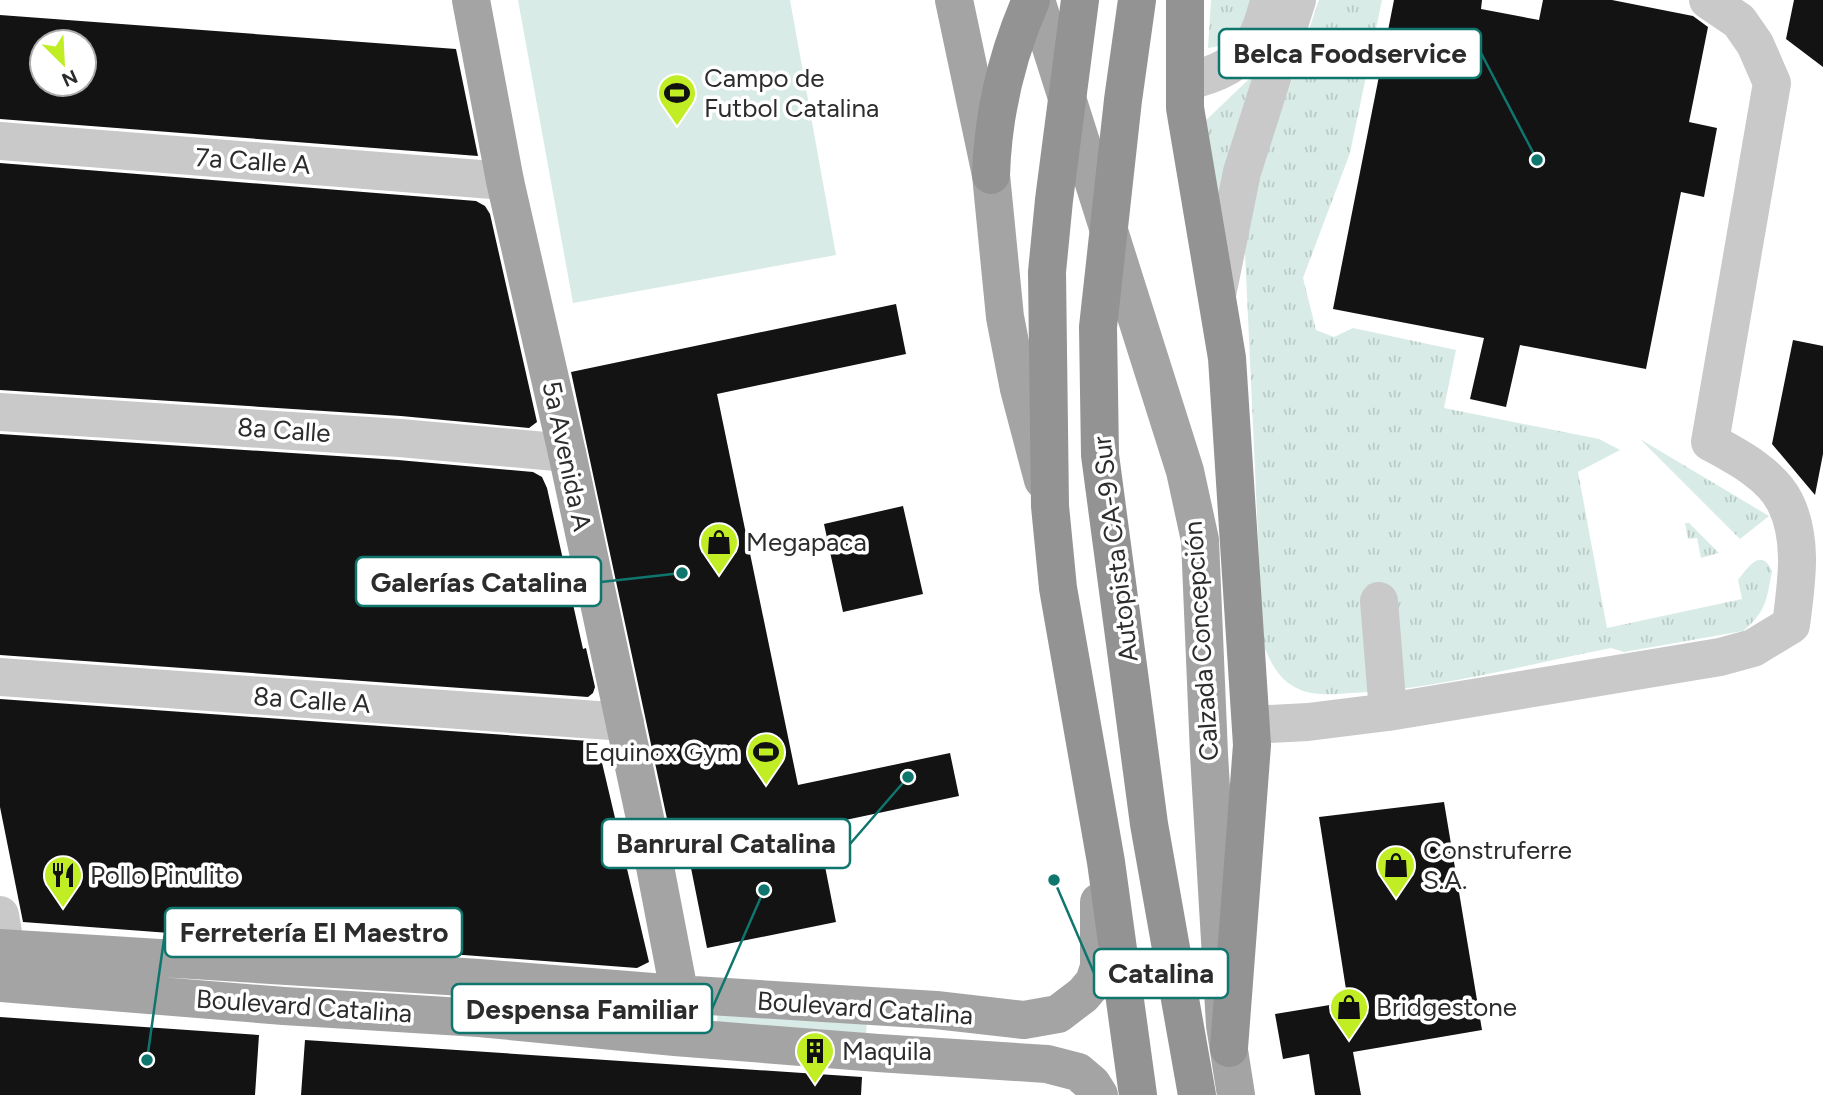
<svg xmlns="http://www.w3.org/2000/svg" width="1823" height="1095" viewBox="0 0 1823 1095" font-family="Figtree,sans-serif">
	<defs>
		<pattern id="grass-tufts" width="24" height="20" patternUnits="userSpaceOnUse" patternTransform="scale(1.75)"><rect width="24" height="20" fill="#d8ebe6"/><path d="M3 7l-1-3M5 7V3M7 7l1-3M15 17l-1-3M17 17v-4M19 17l1-3" fill="none" stroke="#bacac5"/></pattern>
	</defs>
	<rect width="100%" height="100%" fill="#fff"/>
	<path fill="url(#grass-tufts)" d="M1211 0H1256C1245 21 1236 46 1208 48Z
		M1319 0H1382L1350 153 1303 278 1316 330 1334 337 1353 328 1456 350 1444 408 1599 439 1620 450 1578 472 1607 628 1742 599 1738 580C1748 567 1761 547 1772 571 1767 598 1766 613 1743 631L1624 652 1611 648C1529 664 1434 690 1351 693 1336 694 1318 696 1303 691 1280 682 1272 666 1263 644L1245 252 1254 190Z
		M1266 57 1216 209 1202 124 1248 80Z
		M1640 439 1769 516 1740 539Z
		M1685 523H1689L1719 553 1701 558 1697 538 1688 539Z"/>
	<path fill="#d8ebe6" d="M518 0H790L836 255 573 303Z
		M718 1007 867 1018 866 1035 717 1024Z"/>
	<path fill="#131313" fill-rule="evenodd" d="M1394 0H1482L1481 9 1539 20 1543 0H1612L1693 16 1708 27 1689 122 1717 128 1704 197 1681 192 1646 369 1520 345 1506 407 1470 399 1484 338 1333 309Z
		M1794 0H1823V67L1786 39Z
		M0 15 456 49 478 156 0 119ZM42 42H84V84H42Z
		M0 163 476 201 485 206 490 214 537 422 529 428 401 416 0 390Z
		M896 304 906 354 717 394 798 785 950 753 959 796 817 826 836 922 707 948 688 853 675 856 571 372Z
		M1793 340 1823 346V454L1815 495 1772 444Z
		M0 434 398 460 533 472 542 477 547 488 583 649 586 648 595 687 593 693 588 697 0 655Z
		M903 506 923 594 843 612 824 524Z
		M0 699 589 741 599 750 649 962 637 968 23 922 0 807Z
		M1444 802 1482 1030 1353 1052 1361 1095H1315L1309 1054 1283 1059 1275 1014 1348 1002 1319 817Z
		M0 1017 259 1035 255 1095H0Z
		M305 1040 862 1077 861 1095H301Z"/>
	<g fill="none" stroke-linecap="round" stroke-linejoin="round">
		<path stroke="#c9c9c9" stroke-width="38" d="M1185 82C1215 75 1246 63 1259 32 1264 22 1266 10 1270 0
			M0 141 505 181
			M1217 295 1242 172 1297 0
			M0 412 400 438 567 453
			M1379 601 1388 712
			M0 677 625 722
			M1251 725 1308 722 1388 712 1720 657 1753 648 1791 625C1796 585 1804 540 1785 502 1771 474 1736 456 1710 442L1772 83 1755 44 1739 21 1708 0
			M0 915 3 933 1 948"/>
		<path stroke="#a4a4a4" stroke-width="38" d="M471 0 505 181 567 453 652 851 677 981 676 1020
			M954 0 991 175 1005 317 1019 389 1043 480
			M1036 0 1185 471 1200 540 1209 754 1225 1025 1236 1095
			M0 948 479 978 677 994 936 1010 1024 1020 1058 1014 1083 995 1094 982 1099 967V902
			M0 983 284 1006 479 1018 675 1037 878 1053 1047 1064 1078 1072 1092 1084 1099 1095"/>
		<path stroke="#939393" stroke-width="38" d="M1080 0 1054 200 1047 272 1050 506 1058 588 1106 862 1138 1095
			M1137 0 1123 100 1098 327 1100 455 1149 824 1197 1095
			M1185 0V108L1227 358 1252 745 1229 1048
			M991 175C993 113 1006 57 1031 0"/>
	</g>
	<defs>
		<symbol id="stadium-pin" viewBox="-11 -11 22 30"><path d="M0 17L-7.5 6A9.5 9.5 0 1 1 7.5 6Z" fill="#c0ed24" stroke="#fff"/><path d="M0-5a6.5 5 0 1 0 0 10a6.5 5 0 1 0 0-10ZM-3.5-1.8h7v3.6h-7Z" fill="#111"/></symbol>
		<symbol id="shop-pin" viewBox="-11 -11 22 30"><path d="M0 17L-7.5 6A9.5 9.5 0 1 1 7.5 6Z" fill="#c0ed24" stroke="#fff"/><path d="M-5-2.5h2.3a2.7 3.5 0 0 1 5.4 0H5L5.5 6h-11ZM-1.5-2.5h3a1.5 2.3 0 0 0-3 0Z" fill="#111"/></symbol>
		<symbol id="restaurant-pin" viewBox="-11 -11 22 30"><path d="M0 17L-7.5 6A9.5 9.5 0 1 1 7.5 6Z" fill="#c0ed24" stroke="#fff"/><path d="M-5-6h1v4h1v-4h1v4h1v-4h1v5L-1.5 .5V6h-2V.5L-5-1ZM5-6V6H3V1.5H1.5Q1.5-4 5-6Z" fill="#111"/></symbol>
		<symbol id="building-pin" viewBox="-11 -11 22 30"><path d="M0 17L-7.5 6A9.5 9.5 0 1 1 7.5 6Z" fill="#c0ed24" stroke="#fff"/><path d="M-4-6H4V6H1V3H-1V6H-4ZM-2.5-4.3h1.7v1.8h-1.7ZM.8-4.3h1.7v1.8H.8ZM-2.5-1h1.7V.8h-1.7ZM.8-1h1.7V.8H.8Z" fill="#111"/></symbol>
	</defs>
	<g fill-rule="evenodd">
		<use href="#stadium-pin" x="655" y="71" width="44" height="60"/>
		<use href="#shop-pin" x="697" y="520" width="44" height="60"/>
		<use href="#stadium-pin" x="744" y="730" width="44" height="60"/>
		<use href="#shop-pin" x="1374" y="843" width="44" height="60"/>
		<use href="#restaurant-pin" x="41" y="853" width="44" height="60"/>
		<use href="#shop-pin" x="1327" y="985" width="44" height="60"/>
		<use href="#building-pin" x="793" y="1029" width="44" height="60"/>
	</g>
	<g text-anchor="middle" stroke-width="7" stroke-linejoin="round" paint-order="stroke">
		<g font-size="26" fill="#2c2c2c" stroke="#fff" text-anchor="start">
			<text x="704" y="87">Campo de<tspan x="704" dy="30">Futbol Catalina</tspan></text>
			<text x="746" y="551">Megapaca</text>
			<text x="739" y="761" text-anchor="end">Equinox Gym</text>
			<text x="1423" y="859">Construferre<tspan x="1423" dy="30">S.A.</tspan></text>
			<text x="90" y="884">Pollo Pinulito</text>
			<text x="1376" y="1016">Bridgestone</text>
			<text x="842" y="1060">Maquila</text>
		</g>
		<g font-size="26" fill="#2c2c2c" stroke="#fff">
			<text transform="translate(253 161) rotate(4)" y="9">7a Calle A</text>
			<text transform="translate(284 430) rotate(4)" y="9">8a Calle</text>
			<text transform="translate(567 456) rotate(78)" y="9">5a Avenida A</text>
			<text transform="translate(1115 549) rotate(-97)" y="9">Autopista CA-9 Sur</text>
			<text transform="translate(1201 641) rotate(-94)" y="9">Calzada Concepción</text>
			<text transform="translate(312 700) rotate(4)" y="9">8a Calle A</text>
			<text transform="translate(304 1006) rotate(4)" y="9">Boulevard Catalina</text>
			<text transform="translate(865 1008) rotate(4)" y="9">Boulevard Catalina</text>
		</g>
	</g>
	<path fill="none" stroke="#0f766e" stroke-width="2.5" d="M1537 160L1481 53M682 573L601 582M908 777L850 844M147 1060L165 932M1054 880L1094 973M764 890L712 1009"/>
	<g fill="#0f766e" stroke="#fff" stroke-width="2.5">
		<circle cx="1537" cy="160" r="7"/>
		<circle cx="682" cy="573" r="7"/>
		<circle cx="908" cy="777" r="7"/>
		<circle cx="147" cy="1060" r="7"/>
		<circle cx="1054" cy="880" r="7"/>
		<circle cx="764" cy="890" r="7"/>
	</g>
	<g fill="#fff" stroke="#0f766e" stroke-width="2.5">
		<rect x="1219" y="29" width="262" height="49" rx="7"/>
		<rect x="356" y="557" width="245" height="49" rx="7"/>
		<rect x="602" y="819" width="248" height="49" rx="7"/>
		<rect x="165" y="908" width="297" height="49" rx="7"/>
		<rect x="1094" y="949" width="134" height="49" rx="7"/>
		<rect x="452" y="984" width="260" height="49" rx="7"/>
	</g>
	<g font-size="28" text-anchor="middle" font-weight="bold" fill="#2c2c2c">
		<text x="1350" y="63">Belca Foodservice</text>
		<text x="479" y="592">Galerías Catalina</text>
		<text x="726" y="853">Banrural Catalina</text>
		<text x="314" y="942">Ferretería El Maestro</text>
		<text x="1161" y="983">Catalina</text>
		<text x="582" y="1019">Despensa Familiar</text>
	</g>
	<g transform="translate(63 63) rotate(156)"><circle r="33" fill="#ffffff" stroke="#ababab" stroke-width="2"/>
	<path d="M0-5L12 26L0 18L-12 26Z" fill="#c0ed24"/>
	<text y="-10" font-size="19" font-weight="bold" text-anchor="middle" fill="#2c2c2c">N</text>
	</g>
</svg>
